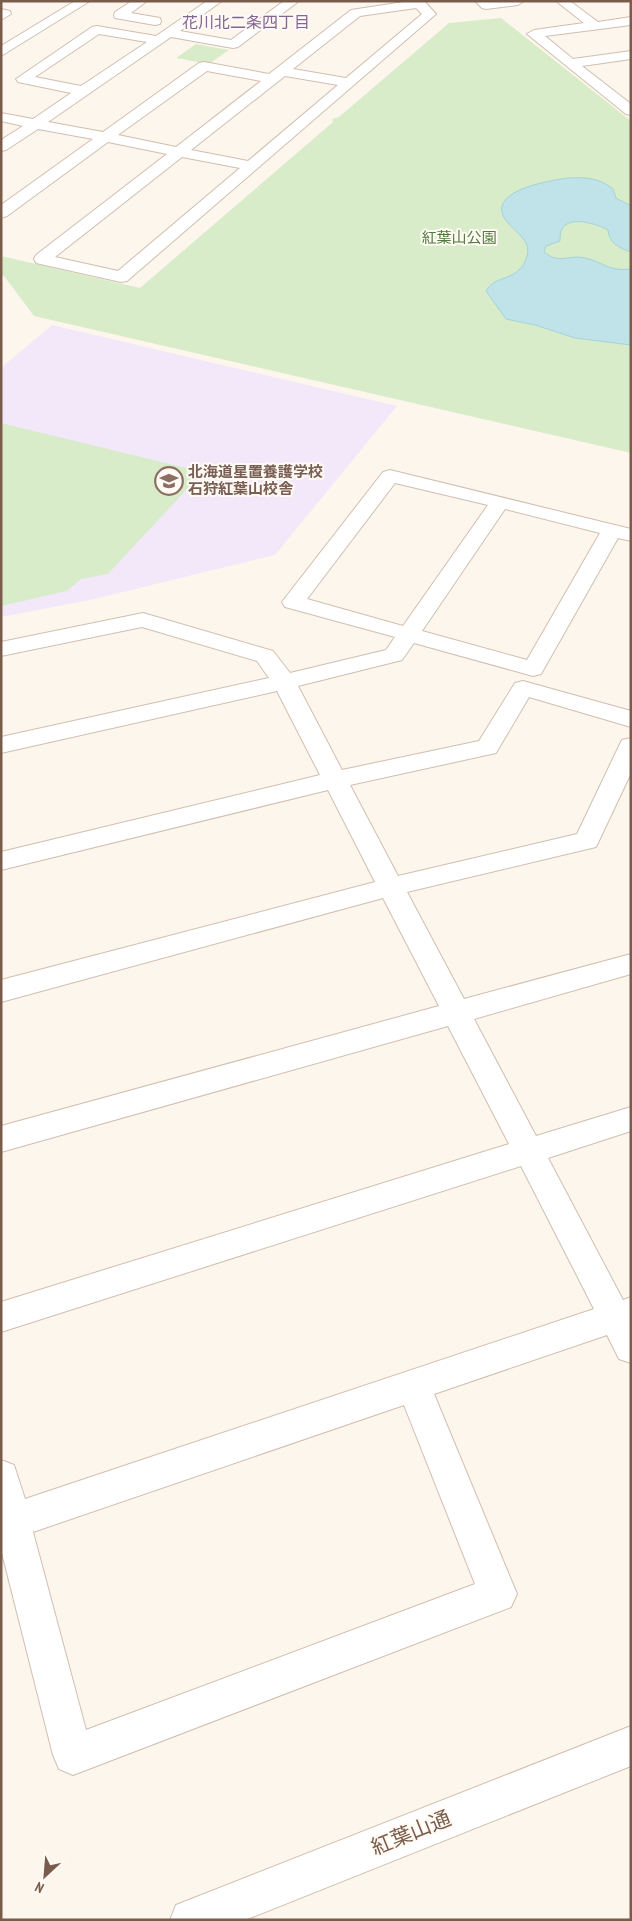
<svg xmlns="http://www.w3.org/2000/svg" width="632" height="1921" viewBox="0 0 632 1921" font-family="'PT Sans Narrow','Noto Sans JP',sans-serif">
	<rect width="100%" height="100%" fill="#fdf6ec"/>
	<path fill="#f3e8fa" d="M52 325 397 406 275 555 90 600 1 617V368Z"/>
	<path fill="#d8ecc9" d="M501 18 631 121V453L34 316 4 276 1 275V256L140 288 333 122 332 119 339 117 449 23Z
		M196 44 229 50 209 64 176 58Z
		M1 423 203 472 108 574 81 579 67 591 1 606Z"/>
	<path fill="#bfe3e8" stroke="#a5d3da" d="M568 178C585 177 600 178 613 189L616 198 631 206V252C619 248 609 243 608 230 597 224 570 215 562 229 560 232 560 238 560 241L546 246 544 252C560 265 569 254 585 258 604 262 608 272 631 269V345L575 338 535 325 506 319 486 291C495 274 520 282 527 256 532 240 513 231 505 219 486 190 553 180 568 178Z"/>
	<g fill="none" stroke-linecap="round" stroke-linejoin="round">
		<defs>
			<path id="minor" d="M75 1H90L1 56V46Z
				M132 1H147L131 13 160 18 161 21 160 24 155 25 115 18 114 15 115 12Z
				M207 1H222L180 31 231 40 284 1H299L238 47 233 48 171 37 48 122 103 132 199 63 204 62 269 74 351 10 410 1H424L436 14 127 281 121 282 36 263 34 259 36 255 167 154 108 142 7 216 1 218V205L93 139 38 129 6 150 1 151V140L23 126 1 121V113L33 119 71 93 18 82 16 79 92 27 97 26 156 36ZM416 8 422 14 346 78 293 69 360 16ZM99 34 147 42 81 86 35 77ZM207 71 261 81 176 147 118 135ZM285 76 338 85 248 161 191 150ZM182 157 240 168 118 271 55 257Z
				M475 1H524L518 5 486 9 482 8Z
				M556 1H570L598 22 631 17V25L545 36 573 59 631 51V59L582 66 631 104V115L626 114 527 34 534 30 584 23Z
				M1 9 10 11 11 14 1 20Z
				M390 470 631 529V541L618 538 541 674 533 676 414 643 402 660 298 686 342 770 479 741 515 683 523 681 631 711V727L529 697 496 753 350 785 398 876 577 834 619 746 622 740 631 738V773L596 847 407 892 464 999 631 954V974L474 1019 536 1136 631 1107V1131L548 1158 623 1300 631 1297V1363L619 1359 607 1335 434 1394 517 1594 511 1607 73 1775 59 1769 53 1755 1 1549V1460L14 1465 25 1499 594 1309 521 1166 1 1332V1302L509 1144 448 1026 1 1152V1126L439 1006 383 898 1 1002V980L375 882 328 790 1 870V852L320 775 277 691 1 753V737L269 678 257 661 142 627 1 656V642L143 613 273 651 290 673 386 650 395 637 285 607 282 602 383 472ZM395 483 488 505 403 626 307 599ZM505 509 600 533 527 660 422 631ZM404 1405 475 1584 86 1730 33 1532Z
				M631 1726V1766L245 1920H170L176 1905Z"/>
		</defs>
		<use href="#minor" stroke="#d1beb0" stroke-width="2"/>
		<use href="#minor" fill="#fff" fill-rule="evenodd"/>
	</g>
	<defs>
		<symbol id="school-ring" viewBox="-11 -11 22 22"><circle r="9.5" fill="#fffaf3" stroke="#8d6e63" stroke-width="1.5"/><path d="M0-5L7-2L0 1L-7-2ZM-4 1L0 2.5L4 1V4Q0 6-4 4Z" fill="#8d6e63"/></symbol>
	</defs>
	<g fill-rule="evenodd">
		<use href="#school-ring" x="153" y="465" width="32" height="32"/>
	</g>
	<g text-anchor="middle" stroke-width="4" stroke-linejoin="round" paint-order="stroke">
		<g font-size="15" fill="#537a41" stroke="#fffaf3">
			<text x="459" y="243">紅葉山公園</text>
		</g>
		<g font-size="15" font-weight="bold" fill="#785e54" stroke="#fffaf3" text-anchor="start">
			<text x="188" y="477">北海道星置養護学校<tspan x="188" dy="17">石狩紅葉山校舎</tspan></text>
		</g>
		<g font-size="16" fill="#846695" stroke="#fffaf3">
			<text x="246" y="28">花川北二条四丁目</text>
		</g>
		<g font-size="21" fill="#7a5c4d" stroke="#fffaf3">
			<text transform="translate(411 1833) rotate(-22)" y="7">紅葉山通</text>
		</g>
	</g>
	<rect width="632" height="1921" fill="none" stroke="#7a5c4d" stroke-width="5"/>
	<g transform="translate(45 1876) rotate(206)" stroke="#fffaf3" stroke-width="4" paint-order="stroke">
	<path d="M0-4L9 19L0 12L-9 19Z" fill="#7a5c4d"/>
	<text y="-8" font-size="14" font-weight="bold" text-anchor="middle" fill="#7a5c4d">N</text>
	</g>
</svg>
